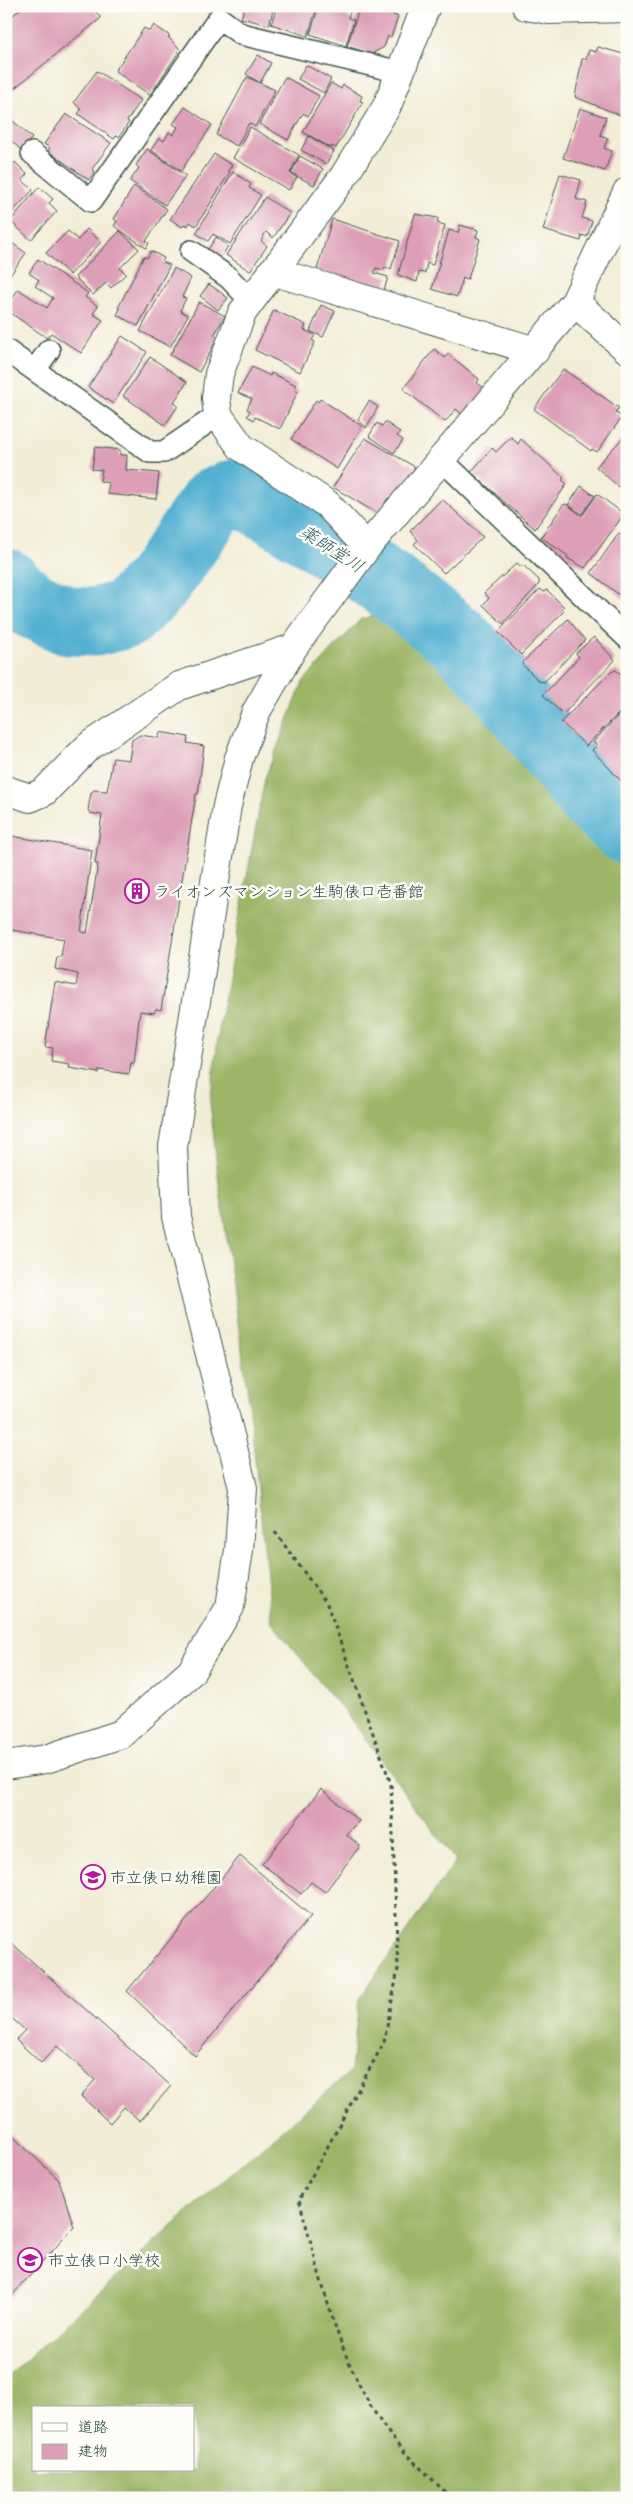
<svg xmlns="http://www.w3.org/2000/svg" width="633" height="2504" viewBox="0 0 633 2504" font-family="Kalam,'Klee One',sans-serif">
	<rect width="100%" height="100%" fill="#fdfcf7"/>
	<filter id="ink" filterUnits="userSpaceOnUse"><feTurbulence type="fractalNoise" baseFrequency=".02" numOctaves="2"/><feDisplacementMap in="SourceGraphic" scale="10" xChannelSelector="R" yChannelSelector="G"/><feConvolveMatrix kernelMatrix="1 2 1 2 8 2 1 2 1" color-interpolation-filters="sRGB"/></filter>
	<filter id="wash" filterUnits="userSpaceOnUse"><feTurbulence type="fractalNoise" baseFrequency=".0096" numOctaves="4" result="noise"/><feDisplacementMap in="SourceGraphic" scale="20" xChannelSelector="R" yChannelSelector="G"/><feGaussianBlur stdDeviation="1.12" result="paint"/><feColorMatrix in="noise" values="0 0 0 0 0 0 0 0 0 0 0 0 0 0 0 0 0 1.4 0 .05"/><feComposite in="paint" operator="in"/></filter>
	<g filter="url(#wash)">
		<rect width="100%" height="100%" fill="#f2edd6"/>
		<path fill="#9cb667" stroke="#5e7a4e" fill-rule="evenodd" d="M437 600 469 615 517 688 624 795 627 794V2498H6V2378L198 2203 351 2071 359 1999 456 1861 349 1717 272 1623 249 1402 218 1176 210 1103 220 1022 265 778 303 682 361 619ZM34 2408H194V2470H34Z"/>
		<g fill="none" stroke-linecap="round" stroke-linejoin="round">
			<path stroke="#53b0d1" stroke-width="69" d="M6 583 29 603 68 621 95 622 126 614 156 585 214 502 233 494 254 499 321 539 393 588 458 639 501 684 587 794 627 830"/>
		</g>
		<g id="blocks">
			<path fill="#dd9fb7" d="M24 6H91L101 18 6 95V21Z
				M245 6H274L269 25 241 18Z
				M277 6H316L314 10H316L308 36 271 24Z
				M319 6H352L348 18 354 20 346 46 310 34Z
				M360 6H376L398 17 391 37 388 36 384 47 371 54 347 46Z
				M154 25 170 36 168 37 179 48 178 53 150 95 115 71 144 28 150 31Z
				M598 47 627 55 625 117 575 97 582 59H586L589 50 596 52Z
				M258 55 271 63 260 83 246 74Z
				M306 65 331 79 324 93 298 79Z
				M97 71 141 100 127 121 129 122 119 137 116 136 114 139 78 114 81 110 74 102Z
				M247 77 275 90 255 127 249 123 237 146 216 135Z
				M285 77 319 96 308 116 303 113 288 140 259 124Z
				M331 83 341 89 343 85 362 96 360 101 363 102 336 148 332 146 331 148 303 132Z
				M185 107 212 125 181 171 151 150 159 138 164 141 169 132 173 135 178 127 173 124Z
				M580 108 606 117 600 135 608 138 604 148 612 151 605 171 563 158Z
				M66 114 111 143 92 169 95 171 89 180 48 151 50 148 44 144Z
				M12 120 32 138 21 150 6 136V126Z
				M250 127 299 155 290 173 297 177 289 190 233 158Z
				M309 136 334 151 326 164 301 150Z
				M147 149 186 176 165 205 130 181 139 168 136 165Z
				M214 154 232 165 228 171 230 172 196 226 190 222 188 226 185 224 182 227 170 219Z
				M300 156 323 169 314 185 291 173Z
				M15 162 27 174 22 180 33 190 6 219V172Z
				M233 172 251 184 249 188 261 195 230 244 213 234 208 241 196 233Z
				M560 174 581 180 576 199 587 202 582 218 592 221 587 237 582 235 581 241 543 230Z
				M134 186 167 209 146 241 149 243 146 248 114 226 117 221 114 219Z
				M39 187 53 199 49 203 57 211 31 240 10 221Z
				M265 197 290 213 273 238 266 232 261 241 267 246 250 271 226 255Z
				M415 214 438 218 437 223 445 225 433 265 427 263 425 273 419 272 417 282 398 275Z
				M332 219 400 241 391 269 385 267 383 270 376 268 374 273 388 277 383 294 317 270Z
				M460 225 478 230 476 237 480 239 468 279 463 278 457 297 432 289 449 230 458 233Z
				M87 229 101 242 70 275 46 253 68 231 78 240Z
				M120 231 139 249 120 268 126 274 111 288 106 283 93 295 75 277Z
				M216 237 228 246 220 259 207 251Z
				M6 239 26 253 6 281Z
				M151 251 164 258 162 262 170 265 138 326 117 315 120 309 118 308 144 256 147 258Z
				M38 259 88 293 85 297 98 306 93 314 103 320 81 353 51 333 47 338 6 310 18 289 47 308 53 298 35 286 39 280 29 273Z
				M174 268 191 278 182 297 186 298 180 311 188 315 170 347 140 331Z
				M209 284 228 298 218 310 200 296Z
				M199 302 225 316 214 335 218 337 199 372 170 355Z
				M321 305 335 311 323 337 310 331Z
				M274 310 306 325 304 330 315 335 312 340 315 342 300 372 255 350Z
				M122 336 147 352 113 404 88 387Z
				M434 349 445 358 448 354 479 379 477 383 487 390 465 417 456 409 445 422 403 389Z
				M150 357 187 382 174 402 178 406 165 425 123 396Z
				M252 367 270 376 271 373 296 385 294 389 298 391 280 429 255 417 254 420 247 416 250 411 247 409 252 399 238 393Z
				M563 369 619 408 615 412 622 417 597 452 592 449 591 451 534 409Z
				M320 399 362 426 337 469 291 439 316 400 318 402Z
				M369 401 378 407 366 428 358 419Z
				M385 422 400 432 397 436 403 440 394 453 369 436 377 423 382 426Z
				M627 433V494L596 467Z
				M511 437 518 444 521 439 564 478 562 480 567 484 535 529 471 472 492 448 496 452Z
				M365 438 415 467 393 502 388 498 378 514 333 487Z
				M95 447 120 450V455H127L126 470 159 473 156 499 107 494 109 483 100 481 102 470 92 469Z
				M581 486 595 496 582 514 568 505Z
				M597 494 624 514 585 568 567 558 568 556 541 537 563 505 566 504 582 516Z
				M442 499 483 537 444 573 414 544 418 540 410 531Z
				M619 533 627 539V601L591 573Z
				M517 563 521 567 523 565 539 580V584L503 624 483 605 489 598 484 593Z
				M540 589 544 592 547 590 564 607 562 609 564 611 521 655 498 632Z
				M568 619 585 640 544 682 539 681 522 664 523 662Z
				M594 637 615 660 563 714 543 695 579 657 576 653Z
				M616 670 627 680V705L586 746 561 722 611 672Z
				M627 706V783L625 785 592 750 597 745 593 742Z
				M160 732 188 737 187 743 204 746 198 794H196L161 1010 156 1009 154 1013 140 1011 134 1063H131L129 1074 99 1070V1073L69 1068 70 1064 51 1061 53 1048 45 1047 55 982 76 986 78 974 55 969 57 957 61 956 64 939 6 929V835L92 850 81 932 87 933 98 864H95L102 815 90 813 88 810 91 793 94 790 107 791 113 758 129 760 132 740 140 735 159 738Z
				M321 1789 359 1821 346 1834 360 1846 325 1892 311 1882 301 1894 262 1864Z
				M240 1856 311 1916 195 2056 127 1991Z
				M6 1938 171 2086 140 2121 124 2107 110 2123 81 2096 95 2080 57 2046 41 2063 16 2040 25 2030 6 2013Z
				M6 2130 59 2180 74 2227 6 2302Z"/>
		</g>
	</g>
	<g filter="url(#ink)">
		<use href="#blocks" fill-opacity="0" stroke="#3f574c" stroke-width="1"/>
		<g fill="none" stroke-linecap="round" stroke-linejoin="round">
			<defs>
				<path id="lane" d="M32 153 91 201 219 18 241 34 400 72
					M191 251 229 278 251 301
					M6 350 150 452H164L218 415
					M35 370 49 350
					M442 460 627 638"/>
				<path id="street" d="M526 6 549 10 627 8
					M272 271 535 351
					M575 302 627 349
					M367 547 327 504 241 447 218 415 216 398 219 374 242 313 344 176 387 106 426 6
					M6 790 30 798 44 792 88 747 179 686 293 648
					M6 1765 46 1759 121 1734 191 1672 230 1607 239 1550 243 1488 176 1217 173 1147 227 806 239 758 256 712 293 648 367 547 575 302 627 192"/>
			</defs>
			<use href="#lane" stroke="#3f574c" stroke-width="24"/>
			<use href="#street" stroke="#3f574c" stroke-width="30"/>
			<path stroke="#3f574c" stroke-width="3" stroke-dasharray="4 4" stroke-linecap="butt" d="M275 1532 327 1604 391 1784 398 1969 384 2042 299 2200C323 2283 339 2372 395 2441 411 2461 433 2479 451 2498"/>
			<use href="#lane" stroke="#fff" stroke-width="21"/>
			<use href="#street" stroke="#fff" stroke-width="28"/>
		</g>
	</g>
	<defs>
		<symbol id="building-ring" viewBox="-11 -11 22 22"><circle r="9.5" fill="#fdfcf7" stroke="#b5179e" stroke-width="1.5"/><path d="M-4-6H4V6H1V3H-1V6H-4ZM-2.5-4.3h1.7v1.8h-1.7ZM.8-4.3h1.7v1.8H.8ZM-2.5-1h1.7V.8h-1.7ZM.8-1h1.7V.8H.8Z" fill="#b5179e"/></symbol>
		<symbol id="school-ring" viewBox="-11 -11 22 22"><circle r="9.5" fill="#fdfcf7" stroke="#b5179e" stroke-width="1.5"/><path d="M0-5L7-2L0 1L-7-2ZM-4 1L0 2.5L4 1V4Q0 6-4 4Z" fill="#b5179e"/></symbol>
	</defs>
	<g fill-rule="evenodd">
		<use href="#building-ring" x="123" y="877" width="28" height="28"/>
		<use href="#school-ring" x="79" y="1863" width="28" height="28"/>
		<use href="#school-ring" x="16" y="2246" width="28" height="28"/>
	</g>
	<g text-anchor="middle" stroke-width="5" stroke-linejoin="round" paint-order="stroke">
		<g font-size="16" fill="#1f3d34" stroke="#fdfcf7" text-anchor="start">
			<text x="154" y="897">ライオンズマンション生駒俵口壱番館</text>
			<text x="110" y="1883">市立俵口幼稚園</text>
			<text x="48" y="2266">市立俵口小学校</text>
		</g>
		<g font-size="18" font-style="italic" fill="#2f6063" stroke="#fdfcf7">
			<text transform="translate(332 549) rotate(33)" y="6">薬師堂川</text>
		</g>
	</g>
	<rect width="633" height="2504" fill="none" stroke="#fdfcf7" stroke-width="25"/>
	<rect x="32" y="2406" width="162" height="65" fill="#fdfcf7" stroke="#a4b0a9"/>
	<rect x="42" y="2423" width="25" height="8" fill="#ffffff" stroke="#a4b0a9"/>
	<text x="78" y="2432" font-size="15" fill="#1f3d34">道路</text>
	<rect x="42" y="2444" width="25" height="15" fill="#dd9fb7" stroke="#a4b0a9"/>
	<text x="78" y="2456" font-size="15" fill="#1f3d34">建物</text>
</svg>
